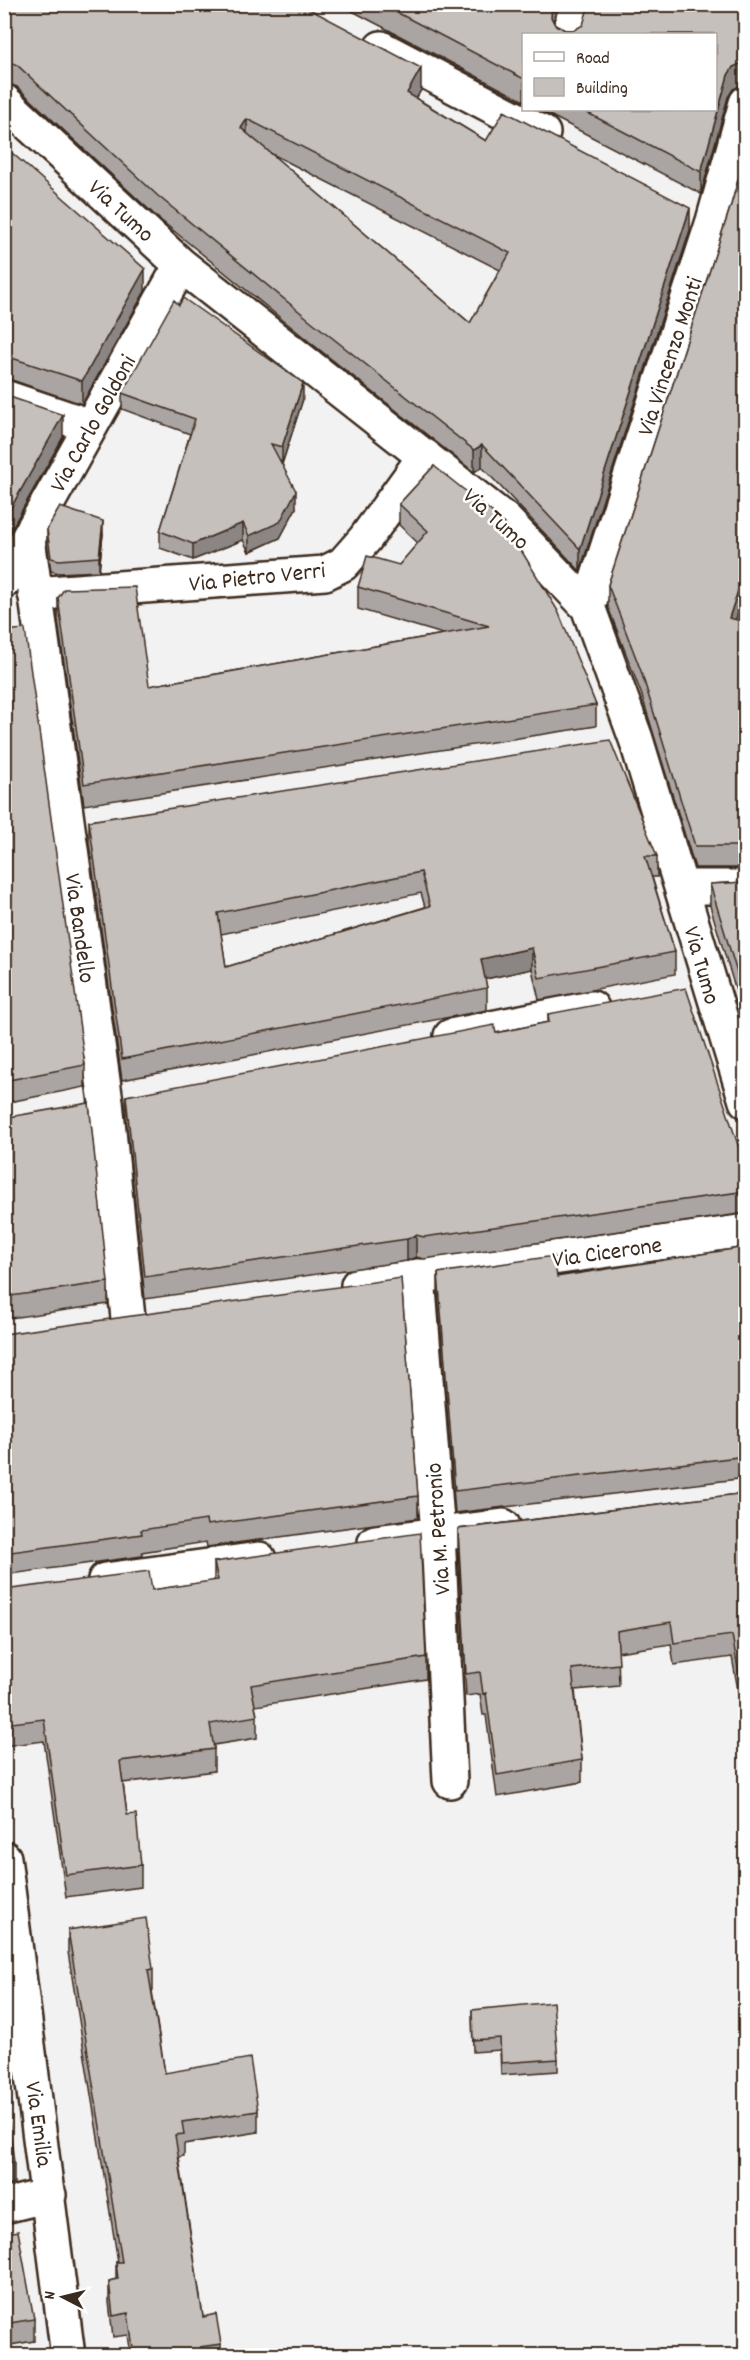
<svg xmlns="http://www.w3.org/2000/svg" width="750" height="2360" viewBox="0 0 750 2360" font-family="Dekko,sans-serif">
	<rect width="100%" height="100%" fill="#f3f2f2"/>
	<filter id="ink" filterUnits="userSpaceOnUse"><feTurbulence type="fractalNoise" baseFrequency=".0167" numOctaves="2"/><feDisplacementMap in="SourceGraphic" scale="12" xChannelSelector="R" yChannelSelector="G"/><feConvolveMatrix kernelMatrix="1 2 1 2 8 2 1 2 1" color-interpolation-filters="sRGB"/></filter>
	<g filter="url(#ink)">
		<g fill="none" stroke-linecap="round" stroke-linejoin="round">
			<defs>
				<path id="street" d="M569 34 577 4
					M381 48 543 133
					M4 101 181 265 505 520 588 607 636 739 746 1101
					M4 397 90 426
					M28 539 106 1102 128 1318
					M4 581 181 265
					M35 594 325 573 343 564 365 539 425 456
					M588 607 713 221 746 103
					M681 887H746
					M451 1036 592 1008
					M418 1276 438 1534 450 1781
					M358 1285 746 1231
					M375 1542 503 1526
					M105 1580 259 1559
					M4 1858 68 2356
					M4 2206 49 2195"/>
			</defs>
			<use href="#street" stroke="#3b2a1e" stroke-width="38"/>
			<use href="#street" stroke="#fff" stroke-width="33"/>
		</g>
		<path fill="#aaa5a3" stroke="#3b2a1e" stroke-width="1.5" fill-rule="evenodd" d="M4 4 421 90 416 98 486 141 690 230 580 571 482 467 474 472 311 343 158 218 17 87 4 82ZM270 153 500 270 470 323Z
			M339 4H558L553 21 555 25 565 30H574L746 4V85H742L733 89 728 97 701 194 540 110H716L524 34V101Z
			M4 146 145 291 82 404 9 379H4Z
			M746 152V588L735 620 746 622V868H695L641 693 608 607V585L731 205Z
			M122 393 303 399 282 464V463L296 508 280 538 249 552 243 540 193 560 160 548V531L190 434 122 409Z
			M434 466 596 705V726L84 805 58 620V598L149 686 443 634 358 609V587L399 565 418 543 399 525V504Z
			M47 529 103 534 99 571 59 573 51 571 47 542Z
			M4 631 85 1065V1087L4 1103Z
			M89 821 657 856V877H652L675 952V974L539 1000 532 969 485 979 487 988V1010L122 1080 89 843ZM421 893 425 907 226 967 221 934Z
			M746 882V1024L710 906V884Z
			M548 1014 746 1169V1213L424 1259 416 1257 407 1261 145 1299 126 1117V1096L496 1033 548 1022Z
			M4 1118 108 1282V1304L4 1319Z
			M746 1247V1478L455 1513 438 1294V1273L557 1277Z
			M4 1334 418 1496V1518L207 1547 206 1542 142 1552V1556L4 1575Z
			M746 1493V1711L742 1712 732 1657 674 1665 671 1644 618 1652 619 1686 575 1690 582 1760V1782L497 1797 486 1715H483L480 1694 466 1696 458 1550V1529Z
			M214 1562 426 1657V1679L255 1706 257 1716V1738L214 1745V1771L123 1783 127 1815 141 1865V1887L66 1897 44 1741 4 1746V1590H152L214 1581Z
			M68 1930 153 1969V1990L152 1991 165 2073 258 2111V2132L184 2144V2156L179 2157 203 2317 221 2344V2355H131L128 2335 113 2337 109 2302V2281L116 2279V2262H118L68 1952Z
			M472 2010 558 2059V2071L501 2075 500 2050 473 2052Z
			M4 2234 34 2319V2341L4 2346Z"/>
		<path fill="#8b8684" stroke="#3b2a1e" stroke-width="1.5" d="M552 4H558L551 30V8Z
			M742 63V85L733 89 728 97 701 194V172L728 75 733 67Z
			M421 68V90L407 115V93Z
			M247 119V141L241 128Z
			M690 208V230L580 571V549Z
			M145 269V291L82 404V381Z
			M303 383V399L282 464V447Z
			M63 415V437L4 542V520Z
			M482 445V467L474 472V450Z
			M296 491V508L280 538 249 552V536Z
			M103 521V534L99 571V557Z
			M243 523V540L193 560V544Z
			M746 566V588L729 640V618Z
			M532 948V969L481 980V959Z
			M416 1235V1257L407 1261V1239Z
			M14 2162V2184L4 2187V2165Z"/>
		<path fill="#c6c0bd" stroke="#3b2a1e" stroke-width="1.5" fill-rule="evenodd" d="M4 4H300L421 68 407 93 486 141 504 111 690 208 580 549 482 445 474 450 311 321 158 196 17 65 4 60ZM247 119 510 253 470 323 241 128Z
			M381 4H552L551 17 555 25 565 30H574L583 25 589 4H746V16L743 23H746V63H742L733 67 728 75 701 172 582 110H716V34H524V79Z
			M4 146 145 269 82 381 9 357H4Z
			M746 152V566L729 618 746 622V846H695L641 671 608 585 731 205Z
			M183 298 303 383 282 447 271 444 296 491 280 522 249 536 243 523 193 544 160 531 195 419 122 393 174 300 179 305Z
			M4 395 63 415 4 520Z
			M434 466 492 512 507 527 558 611 596 705 84 784 58 598 64 589 135 587 149 686 489 626 358 587 367 556 399 565 428 531 399 504Z
			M60 507 103 521 99 557 59 560 51 558 47 529Z
			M25 629 85 1065 4 1081V631Z
			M610 740 657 856H645L675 952 539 978 532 948 481 959 487 988 122 1059 89 821ZM421 872 430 906 226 967 218 913Z
			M746 882V1002L710 884Z
			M686 988 746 1169V1191L424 1237 416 1235 407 1239 145 1277 126 1096 494 1025 496 1033 549 1022 548 1014Z
			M89 1103 108 1282 4 1297V1118Z
			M746 1247V1456L455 1491 438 1273 554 1256 557 1277Z
			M401 1278 418 1496 207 1525 206 1520 141 1530 142 1534 4 1553V1334Z
			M746 1493V1690H742L732 1635 674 1643 671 1622 617 1631 619 1664 572 1669 582 1760 497 1775 486 1693 483 1694 480 1672 466 1674 458 1529Z
			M420 1533 426 1657 251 1685 257 1716 210 1724 214 1749 120 1761 127 1815 136 1814 141 1865 66 1875 44 1719 4 1724V1590L149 1571 152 1590 218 1580 214 1562Z
			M146 1918 153 1969 148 1970 165 2073 250 2058 258 2111 182 2122 184 2134 175 2135 203 2317 216 2314 221 2344 200 2347 201 2355H134L128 2313 113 2316 109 2281 118 2279 116 2262H122L68 1930Z
			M553 2002 558 2059 501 2063 500 2038 473 2040 472 2010Z
			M4 2085 14 2162 4 2165Z
			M18 2231 34 2319 4 2324V2234Z"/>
	</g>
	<g text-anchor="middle" stroke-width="5" stroke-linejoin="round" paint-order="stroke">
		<g font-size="24" fill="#3b2a1e" stroke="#fff">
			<text transform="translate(122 210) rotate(43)" y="8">Via Tumo</text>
			<text transform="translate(669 356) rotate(-72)" y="8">Via Vincenzo Monti</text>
			<text transform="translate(92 423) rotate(-61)" y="8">Via Carlo Goldoni</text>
			<text transform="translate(497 518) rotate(42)" y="8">Via Tumo</text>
			<text transform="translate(257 576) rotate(-6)" y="8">Via Pietro Verri</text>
			<text transform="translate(81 928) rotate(82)" y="8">Via Bandello</text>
			<text transform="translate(703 965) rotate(74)" y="8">Via Tumo</text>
			<text transform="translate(607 1251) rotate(-8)" y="8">Via Cicerone</text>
			<text transform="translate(437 1529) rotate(-94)" y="8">Via M. Petronio</text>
			<text transform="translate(40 2124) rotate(82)" y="8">Via Emilia</text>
		</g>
	</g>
	<rect width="750" height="2360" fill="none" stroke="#fff" stroke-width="24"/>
	<rect x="12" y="12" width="726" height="2336" fill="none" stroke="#3b2a1e" stroke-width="2" filter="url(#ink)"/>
	<rect x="522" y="33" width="195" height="78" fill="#ffffff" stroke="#b1aaa5" stroke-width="1.5"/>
	<rect x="534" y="52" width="30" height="9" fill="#ffffff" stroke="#b1aaa5" stroke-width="1.5"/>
	<text x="576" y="63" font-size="18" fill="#3b2a1e">Road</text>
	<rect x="534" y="78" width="30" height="18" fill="#c6c0bd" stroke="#b1aaa5" stroke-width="1.5"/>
	<text x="576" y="93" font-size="18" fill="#3b2a1e">Building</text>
	<g transform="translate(63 2297) rotate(277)" stroke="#ffffff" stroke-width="4.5" paint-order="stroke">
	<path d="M0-4.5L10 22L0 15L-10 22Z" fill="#3b2a1e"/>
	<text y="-9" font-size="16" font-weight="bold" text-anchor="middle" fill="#3b2a1e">N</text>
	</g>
</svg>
